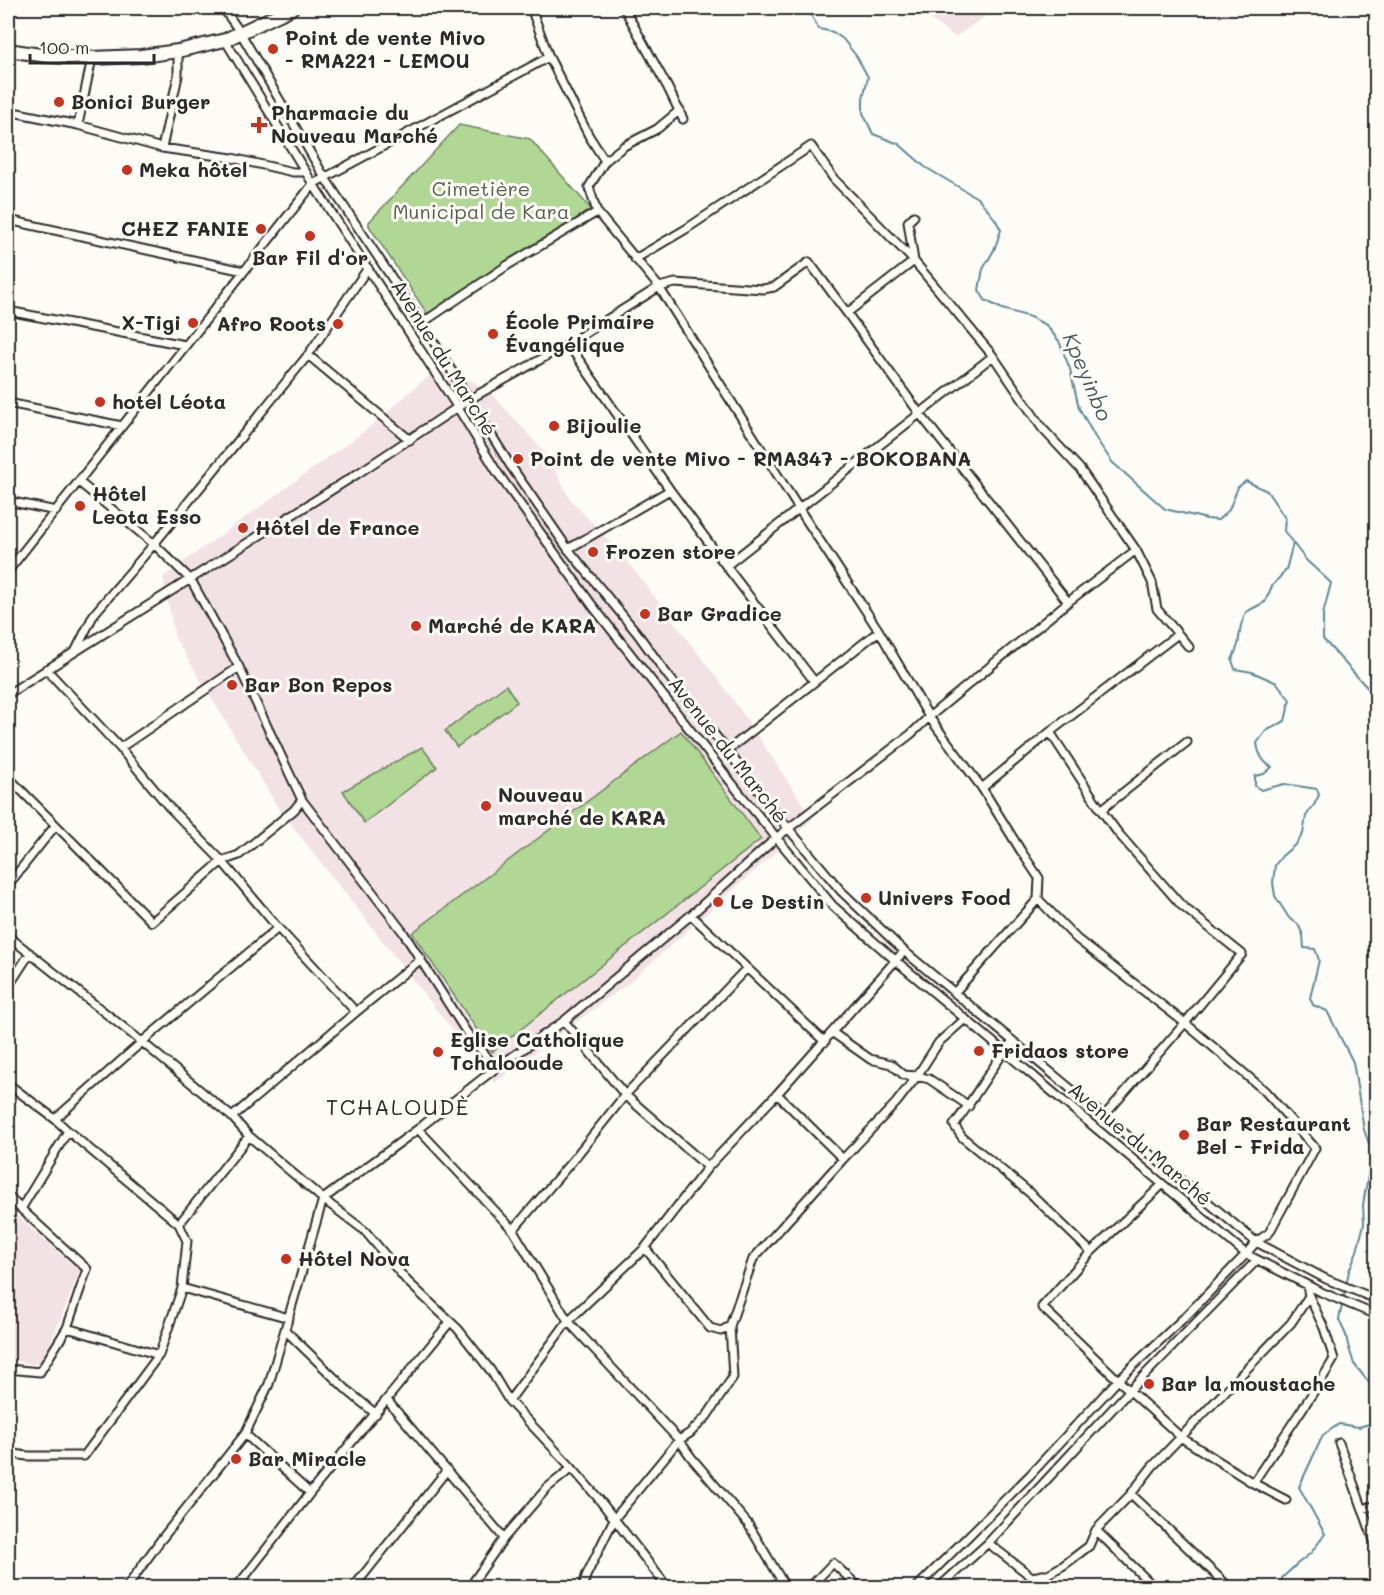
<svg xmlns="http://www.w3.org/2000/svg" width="1384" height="1595" viewBox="0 0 1384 1595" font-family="Mali,sans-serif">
	<rect width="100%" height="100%" fill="#fdfcf7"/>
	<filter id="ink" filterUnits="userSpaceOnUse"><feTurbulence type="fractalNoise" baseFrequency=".0167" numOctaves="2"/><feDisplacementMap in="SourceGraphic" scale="12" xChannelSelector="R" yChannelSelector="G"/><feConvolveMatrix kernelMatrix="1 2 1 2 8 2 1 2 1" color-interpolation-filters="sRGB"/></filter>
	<g filter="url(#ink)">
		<path fill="#f3e2e5" d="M914 8H997L955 37Z
			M442 364 490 392 548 456 570 499 625 558 733 699 813 819 626 985 494 1083 279 809 175 638 163 577 366 430Z
			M8 1208 80 1271 46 1354 36 1364 8 1360Z"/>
		<path fill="#b0d794" stroke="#6e8160" stroke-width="1.5" d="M459 125 530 139 591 209 430 315 426 312 369 226V222Z
			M506 685 517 702 457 747 445 731Z
			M681 731 761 839 492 1052 412 933Z
			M422 747 437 767 364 823 343 791Z"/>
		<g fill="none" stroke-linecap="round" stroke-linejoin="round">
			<path stroke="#5c8996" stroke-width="2" d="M807 8 819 29 833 32 843 39 857 57 868 77 863 98V113L873 134 899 144 925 167 979 199 995 219 1001 230 994 250 983 269 979 290 985 300 1002 309 1030 317 1046 325 1059 341 1070 369 1079 408 1095 437 1112 462 1165 509 1207 519 1218 520 1229 510 1238 487 1246 481 1267 491 1285 518 1284 531 1293 543 1286 570 1272 586 1265 602 1246 612 1241 625 1238 645 1232 660 1235 669 1252 672 1277 683 1290 700 1285 721 1266 731 1257 743C1258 753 1263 763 1272 767L1264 774 1255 776V786L1261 790 1284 784 1317 789 1319 795 1314 805 1306 816 1303 834 1296 844 1282 856 1275 865 1273 883 1275 896 1289 918 1298 924 1303 935 1304 948 1315 949 1319 960 1310 998 1313 1005 1327 1011 1353 1062 1364 1130 1372 1152 1363 1205 1364 1224 1357 1251 1349 1271 1339 1320 1346 1335 1348 1345 1354 1364 1376 1391
				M1293 543 1306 560 1331 583 1323 614V639L1373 694 1376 711
				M1282 1588V1578L1297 1564 1311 1553 1325 1534 1299 1487 1323 1435 1339 1424 1359 1427 1376 1422"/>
			<defs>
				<path id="minor" d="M223 8 240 32 325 178 422 323 510 465 568 549 637 633 666 673 788 828 841 891 904 951 1256 1242 1326 1279 1376 1299
					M531 8 549 57 589 136 605 161
					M624 8 668 88 683 119
					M225 40 313 184 458 408 497 472 592 605 742 796 833 906 895 960 1246 1254 1321 1292 1376 1315
					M8 111 78 125 162 148 232 158 293 172H306
					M78 125 92 58
					M162 148 178 76V51
					M597 212 659 287 799 509 879 631 929 717 982 788 1021 851 1039 878 1038 899 955 992
					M8 220 244 271
					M635 259 686 229 811 146 834 179 914 261 993 356 1042 428 1080 469 1136 550 1152 582 1157 609 1189 647
					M8 311 185 345
					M847 313 914 261 908 222 914 216
					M422 323 508 265 597 212 589 187 605 161 624 146 657 129 680 110
					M568 344 670 490 726 566 814 681
					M308 355 410 440
					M8 403 122 426
					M79 482 154 544 191 580 239 667 302 800 403 932 467 1033 496 1068
					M8 501 56 511
					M568 549 670 490
					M726 566 993 356
					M8 571 313 184 549 57
					M76 650 94 614 154 544 308 355 368 268
					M239 667 120 748 169 807 222 861 239 855 294 810 302 800
					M46 669 120 748
					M8 694 357 474 470 399 568 344 659 287 675 283 763 289 774 287 809 262 847 313 920 414 1068 602
					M1050 732 1101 810 1118 833 1181 905 1242 954 1185 1023 1104 1116
					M728 750 879 631
					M8 777 152 922 222 861 278 928 142 1042 55 1119
					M982 788 1050 732 1178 634
					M1101 810 1187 742
					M8 885 55 826
					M691 915 825 1042
					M278 928 356 1012
					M8 936 142 1042 232 1117 249 1136 323 1199 269 1384 245 1434 160 1541 126 1588
					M8 987 30 953
					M564 1021 625 1095 708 1167
					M833 1033 870 1059 891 1064 904 1075 917 1076 929 1079 969 1106
					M1013 1041C991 1067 975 1098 954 1125L962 1137 1031 1194 1091 1252
					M8 1084 55 1119 68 1131 179 1224 187 1241 182 1288 159 1355 84 1456H27L8 1453
					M777 1094 843 1159
					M232 1117 356 1012 421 959
					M418 1129 513 1230 568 1321 509 1401
					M68 1131 21 1209 87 1269 67 1328 159 1355
					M1162 1185 1091 1252 1042 1307 1118 1380 1182 1438 1253 1483 1286 1500
					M8 1196 21 1209
					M179 1224 249 1136
					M513 1230 573 1160 625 1095 747 968
					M645 1248 710 1328 721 1331 730 1326 753 1259 843 1159 896 1103 917 1076 939 1042 965 1019
					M182 1288 289 1318
					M286 1331 348 1391 376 1414
					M8 1369 40 1372 67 1328
					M387 1400 504 1538 547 1488 572 1468
					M245 1434 310 1493
					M1339 1443 1376 1546
					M1253 1483 1322 1379 1334 1359 1324 1328 1309 1296
					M1131 1494 1230 1588
					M1363 1509 1376 1505
					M1096 1530 1155 1588
					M988 1543 1032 1577 1048 1574 1064 1565 1089 1546 1096 1530 1131 1494 1152 1467 1291 1323 1309 1296 1307 1285
					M242 1580 249 1588
					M236 1588 310 1493 450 1322
					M353 1588 447 1470
					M469 1588 504 1538
					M583 1588 586 1576 614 1519 679 1440 690 1433 707 1416 733 1377 730 1326
					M668 1588 598 1498 572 1468 509 1401 491 1371 458 1329 407 1281 365 1231 323 1199 418 1129 496 1068 564 1021 691 915 776 838 911 734 929 717 1068 602 1136 550
					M786 1588 748 1524 691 1457 679 1440 568 1321 645 1248 708 1167 777 1094 904 951
					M809 1588 833 1563 860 1588
					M916 1588 1030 1475 1118 1380 1188 1314 1246 1254 1256 1242 1269 1233 1315 1148 1265 1091 1185 1023 1077 939 1038 899
					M938 1588 988 1543 1130 1390 1257 1260"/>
				<path id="trunk" d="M8 50 47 56 92 58 141 56 178 51 225 40 292 8"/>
			</defs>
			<use href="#minor" stroke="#2b2b2b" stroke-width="11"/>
			<use href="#trunk" stroke="#2b2b2b" stroke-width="16"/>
			<use href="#minor" stroke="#fdfcf7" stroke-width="7"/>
			<use href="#trunk" stroke="#fdfcf7" stroke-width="12"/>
		</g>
	</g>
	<g fill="#c8321e" stroke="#fdfcf7" stroke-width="2">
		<circle cx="273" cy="49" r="6"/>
		<circle cx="59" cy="102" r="6"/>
		<path d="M256 116h6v6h6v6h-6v6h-6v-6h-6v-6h6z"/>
		<circle cx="127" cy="170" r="6"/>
		<circle cx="261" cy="229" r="6"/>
		<circle cx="310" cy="236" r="6"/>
		<circle cx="193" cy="323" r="6"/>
		<circle cx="338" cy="324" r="6"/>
		<circle cx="493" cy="334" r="6"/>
		<circle cx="100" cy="402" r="6"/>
		<circle cx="554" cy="426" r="6"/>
		<circle cx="518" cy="459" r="6"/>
		<circle cx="80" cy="506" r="6"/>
		<circle cx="243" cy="528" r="6"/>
		<circle cx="593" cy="552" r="6"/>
		<circle cx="645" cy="614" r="6"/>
		<circle cx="416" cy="626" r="6"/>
		<circle cx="232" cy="685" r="6"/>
		<circle cx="486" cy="806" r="6"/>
		<circle cx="866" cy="898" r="6"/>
		<circle cx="718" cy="902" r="6"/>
		<circle cx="979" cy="1051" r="6"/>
		<circle cx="438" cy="1052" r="6"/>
		<circle cx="1184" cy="1135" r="6"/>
		<circle cx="286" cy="1259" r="6"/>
		<circle cx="1149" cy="1384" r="6"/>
		<circle cx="236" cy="1459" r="6"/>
	</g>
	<g text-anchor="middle" stroke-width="6" stroke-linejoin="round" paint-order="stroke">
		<g font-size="20" font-weight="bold" fill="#2b2b2b" stroke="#fdfcf7" text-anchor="start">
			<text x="285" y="45">Point de vente Mivo<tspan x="285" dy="23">- RMA221 - LEMOU</tspan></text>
			<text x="71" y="109">Bonici Burger</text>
			<text x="271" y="120">Pharmacie du<tspan x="271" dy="23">Nouveau Marché</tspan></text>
			<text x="139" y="177">Meka hôtel</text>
			<text x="249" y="236" text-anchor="end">CHEZ FANIE</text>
			<text x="310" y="265" text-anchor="middle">Bar Fil d'or</text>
			<text x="505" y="329">École Primaire<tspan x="505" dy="23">Évangélique</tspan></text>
			<text x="181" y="330" text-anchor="end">X-Tigi</text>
			<text x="326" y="331" text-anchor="end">Afro Roots</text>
			<text x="112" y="409">hotel Léota</text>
			<text x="566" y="433">Bijoulie</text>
			<text x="530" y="466">Point de vente Mivo - RMA347 - BOKOBANA</text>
			<text x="92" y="501">Hôtel<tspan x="92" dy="23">Leota Esso</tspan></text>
			<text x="255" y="535">Hôtel de France</text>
			<text x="605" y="559">Frozen store</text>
			<text x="657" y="621">Bar Gradice</text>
			<text x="428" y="633">Marché de KARA</text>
			<text x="244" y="692">Bar Bon Repos</text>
			<text x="498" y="802">Nouveau<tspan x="498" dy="23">marché de KARA</tspan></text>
			<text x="878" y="905">Univers Food</text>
			<text x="730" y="909">Le Destin</text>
			<text x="450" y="1047">Eglise Catholique<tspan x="450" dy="23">Tchalooude</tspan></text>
			<text x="991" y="1058">Fridaos store</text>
			<text x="1196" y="1131">Bar Restaurant<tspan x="1196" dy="23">Bel - Frida</tspan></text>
			<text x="298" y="1266">Hôtel Nova</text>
			<text x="1161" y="1391">Bar la moustache</text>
			<text x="248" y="1466">Bar Miracle</text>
		</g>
		<g font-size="20" fill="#535f4a" stroke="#fdfcf7">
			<text x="481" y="196">Cimetière<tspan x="481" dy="23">Municipal de Kara</tspan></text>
		</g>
		<g font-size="20" fill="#2b2b2b" stroke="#fdfcf7">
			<text transform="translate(444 358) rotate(58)" y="7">Avenue du Marché</text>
			<text transform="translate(728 750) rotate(52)" y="7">Avenue du Marché</text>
			<text transform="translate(1140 1144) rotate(40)" y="7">Avenue du Marché</text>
		</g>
		<g font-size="21" font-style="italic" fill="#445a61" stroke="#fdfcf7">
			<text transform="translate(1087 377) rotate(67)" y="7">Kpeyinbo</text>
		</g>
		<g font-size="22" letter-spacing="1.5" fill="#2b2b2b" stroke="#fdfcf7">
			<text x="398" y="1115">TCHALOUDÈ</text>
		</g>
	</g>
	<rect width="1384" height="1595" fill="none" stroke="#fdfcf7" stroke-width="30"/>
	<rect x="15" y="15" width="1354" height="1565" fill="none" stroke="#2b2b2b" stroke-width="2" filter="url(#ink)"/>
	<path d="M30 54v9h124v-9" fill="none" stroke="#2b2b2b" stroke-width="3"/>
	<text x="39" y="54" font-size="18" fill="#2b2b2b" stroke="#fdfcf7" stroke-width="4.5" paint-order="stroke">100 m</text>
</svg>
